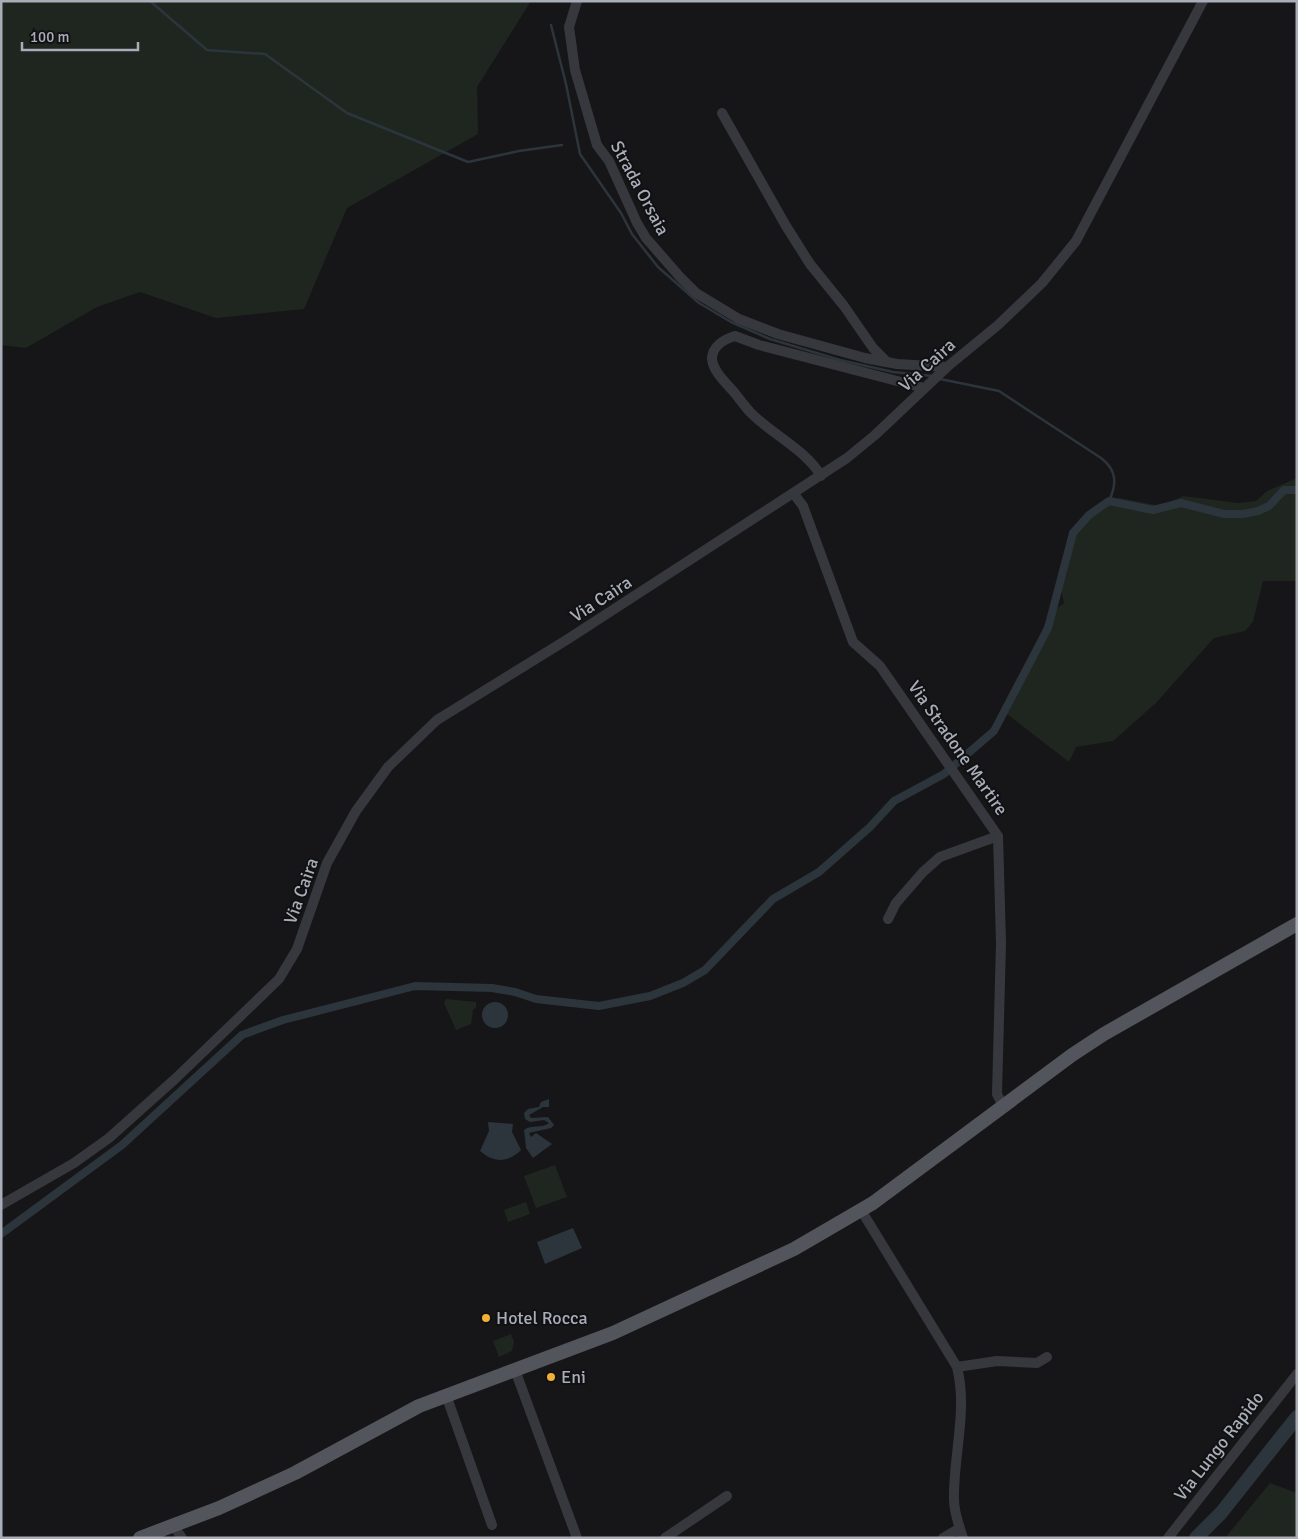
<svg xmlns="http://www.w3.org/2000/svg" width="1298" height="1539" viewBox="0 0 1298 1539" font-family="Signika,sans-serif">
	<rect width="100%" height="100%" fill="#161618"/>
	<path fill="#1e261f" d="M1 1H531L477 87 478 134 347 208 304 309 216 318 140 292 97 307 26 348 1 345Z
		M1297 478V581H1263L1253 622 1245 631 1214 638 1156 703 1113 741 1076 747 1069 762 1007 714 1049 614 1064 603 1058 577 1079 526 1119 498 1161 506 1183 496 1238 503 1256 501 1267 491Z
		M446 999 476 1002V1007L473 1010 471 1024 456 1030 444 1003Z
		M555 1165 567 1197 536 1208 524 1176Z
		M526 1202 530 1214 508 1222 504 1210Z
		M511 1334 514 1342 512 1351 499 1357 493 1341Z
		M1270 1483 1297 1493V1538H1225Z"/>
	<path fill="#2c353c" d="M482 1015a13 13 0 1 1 26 0a13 13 0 1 1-26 0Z
		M549 1099V1107H543L529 1115 531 1118 548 1117 554 1125 551 1128 529 1133 531 1137 536 1133 552 1144 533 1158 526 1148 524 1130C531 1124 542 1129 549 1123L544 1120 530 1122 525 1119 524 1113 528 1109 539 1107 541 1102Z
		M488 1122 513 1124 512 1132 521 1150C508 1163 494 1163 480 1151L489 1131Z
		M573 1228 582 1248 545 1264 537 1242Z"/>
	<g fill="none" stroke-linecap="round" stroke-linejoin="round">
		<path stroke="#2c353c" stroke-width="2.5" d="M150 1 207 50 265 54 347 113 468 162 519 151 562 145
			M551 25 566 84 580 154 621 213 632 234 658 267 699 303 731 322 770 339 840 360 893 372 932 376
			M940 379 999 391 1101 458C1117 470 1117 484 1109 501"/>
		<path stroke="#2c353c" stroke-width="8" d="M1 1234 122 1145 242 1035 283 1020 415 986 492 988 515 992 536 999 599 1006 650 996 683 983 705 970 773 899 819 872 870 827 894 801 944 774 994 731 1048 628 1073 533 1089 515 1109 501 1153 510 1181 503 1224 514H1243L1258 511 1269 506 1284 490H1297"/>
		<path stroke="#2c353c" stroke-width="14" d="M1196 1538 1221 1513 1297 1417"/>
		<path stroke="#37383d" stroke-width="10" d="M577 1 569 27 575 70 597 145 609 161 637 223 646 238 680 277 696 293 739 319 778 334 865 358 897 364 947 367
			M722 113 786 226 810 264 844 306 873 348 886 361
			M821 476C807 451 772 434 752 414 745 407 739 398 733 391 725 382 713 371 712 359 712 346 725 339 735 336L759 345 924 388
			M794 494 803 506 853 642 880 666 998 836 1001 943 997 1094 1003 1106
			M888 919 896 903 923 872 940 857 998 836
			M1 1205 74 1163 109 1138 175 1079 279 979 297 949 327 863 356 811 388 767 437 720 568 639 847 458 875 435 947 367 998 325 1042 283 1076 241 1203 1
			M861 1210 957 1367C968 1411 953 1456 954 1500 954 1512 959 1526 963 1538
			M957 1367 997 1361 1037 1363 1047 1357
			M515 1370 577 1538
			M446 1395 492 1525
			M173 1525 182 1538
			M665 1538 727 1496
			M943 1538 960 1528
			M1168 1538 1297 1374"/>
		<path stroke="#53555c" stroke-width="14" d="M140 1538 219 1508 295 1473 419 1406 613 1333 794 1249 873 1203 1072 1055 1104 1034 1297 924"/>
	</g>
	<g fill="#f2b134" stroke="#111113" stroke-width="2">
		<circle cx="486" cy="1318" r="5"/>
		<circle cx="551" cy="1377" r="5"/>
	</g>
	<g text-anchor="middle" stroke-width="4" stroke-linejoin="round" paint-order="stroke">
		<g font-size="18" fill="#a8adb8" stroke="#111113">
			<text transform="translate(640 188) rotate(62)" y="6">Strada Orsaia</text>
			<text transform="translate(927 365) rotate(-42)" y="6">Via Caira</text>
			<text transform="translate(601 599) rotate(-33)" y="6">Via Caira</text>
			<text transform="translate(958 748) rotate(55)" y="6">Via Stradone Martire</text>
			<text transform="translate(301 891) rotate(-70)" y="6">Via Caira</text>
			<text transform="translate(1219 1446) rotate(-52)" y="6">Via Lungo Rapido</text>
		</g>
		<g font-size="18" fill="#a8adb8" stroke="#111113" text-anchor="start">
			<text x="496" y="1324">Hotel Rocca</text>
			<text x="561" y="1383">Eni</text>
		</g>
	</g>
	<rect width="1298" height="1539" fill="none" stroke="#a8adb8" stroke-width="5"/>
	<path d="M22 42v8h116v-8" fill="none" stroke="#a8adb8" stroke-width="2.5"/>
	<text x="30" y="42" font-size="15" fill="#a8adb8" stroke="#111113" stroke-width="4" paint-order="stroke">100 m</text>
</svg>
